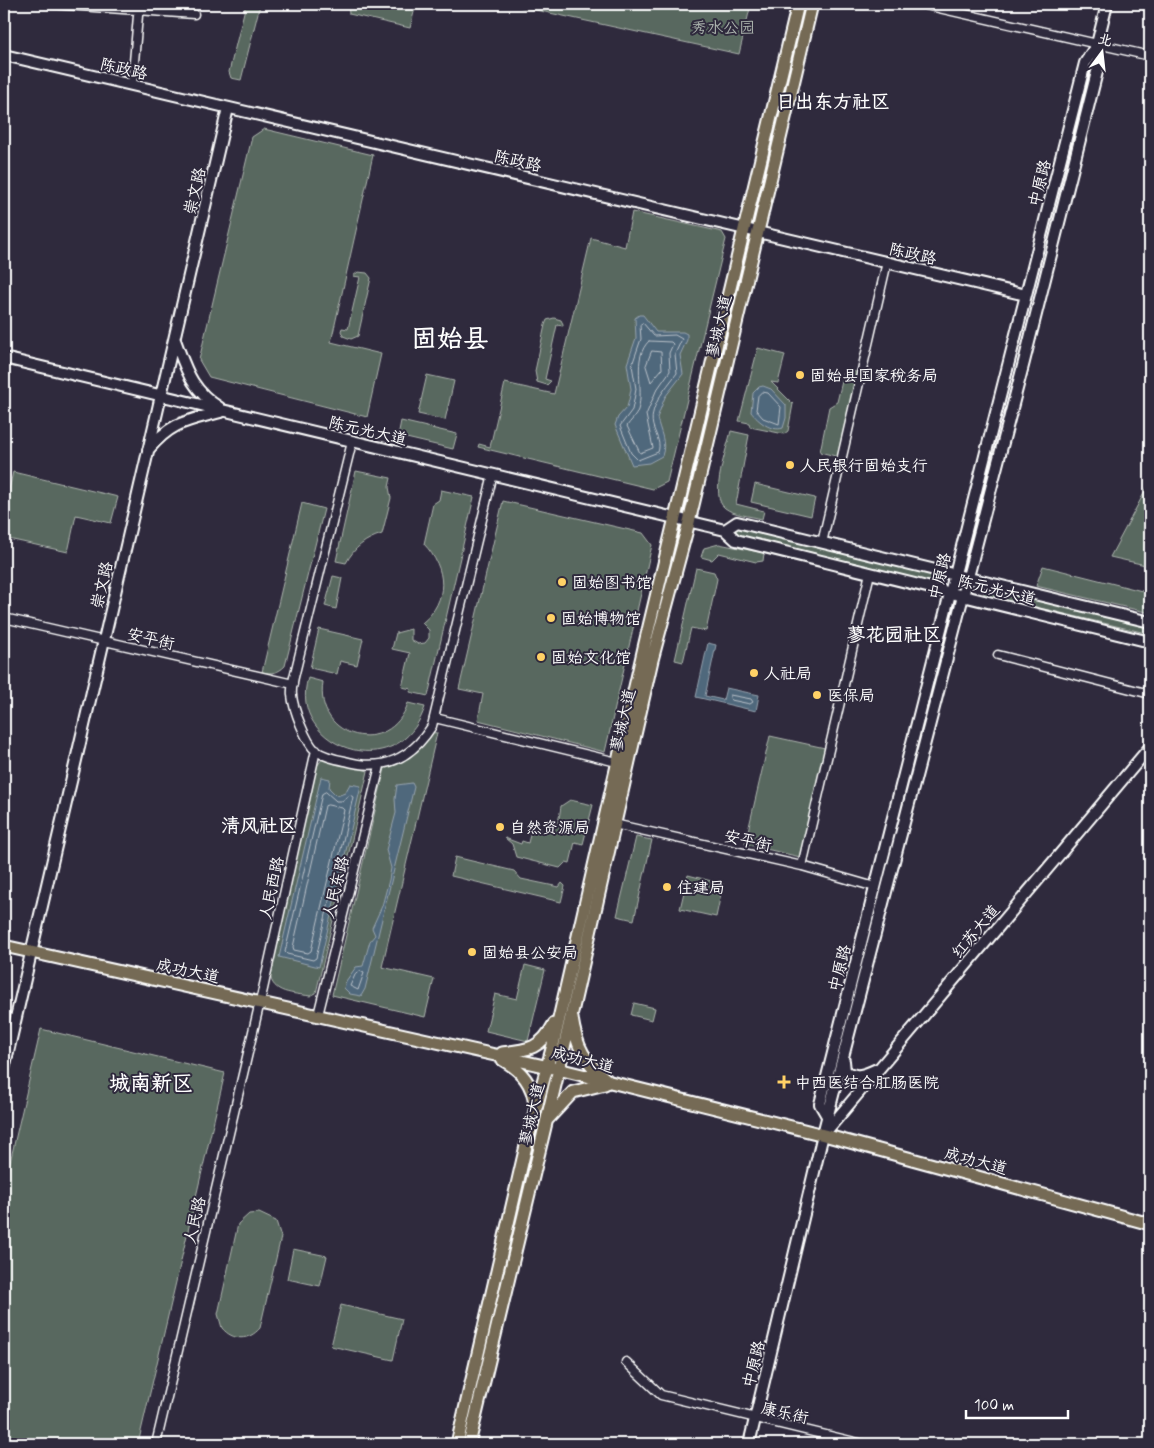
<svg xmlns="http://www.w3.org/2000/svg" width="1154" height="1448" viewBox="0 0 1154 1448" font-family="Mynerve,'LXGW WenKai TC',sans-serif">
	<rect width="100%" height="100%" fill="#2f2a3d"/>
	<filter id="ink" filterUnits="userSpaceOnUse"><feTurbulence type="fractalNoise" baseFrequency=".02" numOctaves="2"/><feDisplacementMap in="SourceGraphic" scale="10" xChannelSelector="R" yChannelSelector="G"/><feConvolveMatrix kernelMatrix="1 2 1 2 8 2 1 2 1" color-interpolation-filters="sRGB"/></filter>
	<g filter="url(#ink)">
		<path fill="#59685e" stroke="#acb4ae" d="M246 4 260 5 241 80 231 78 229 72Z
			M348 4H416L410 28 349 14Z
			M508 4H751L739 54Z
			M264 129 373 155 331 342 381 354 367 417 209 377 199 360 252 137Z
			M632 212 722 232 726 239 667 482 653 489 478 447 479 444 490 447 505 383 554 394 591 238 625 247Z
			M358 272 367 273 371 278 358 336 351 339 343 336 341 331 342 328 348 329 360 277 353 276Z
			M554 318 561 320 563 324V326L557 325 545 379 551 381 547 385 537 382 535 371 545 325 547 320Z
			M758 348 785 355 778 383 771 382 793 404 788 431 784 434 750 427 749 423 739 421Z
			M845 369 859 373 839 457 820 452 829 407 837 402Z
			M427 375 454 381 445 420 418 414Z
			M401 421 457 434 453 449 398 436Z
			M731 431 749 435 736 504 764 511 762 519C751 516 734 515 725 508 709 497 727 448 731 431Z
			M356 471 391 478 389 487 391 498 382 534C365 539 354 548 346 563L336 561Z
			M13 472 118 497 111 523 76 515 68 552 4 538V511Z
			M1150 482V566L1110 557Z
			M755 484 815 498 811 516 751 502Z
			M441 490 474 497 428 696 410 692 411 689 402 687 410 653 392 649 396 633 411 629V640L418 644 425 643 429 638V630L422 623C449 601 447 568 424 544L433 504 439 500Z
			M503 501 643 533 652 545 605 752 478 720 483 694 459 689Z
			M302 503 324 509 285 666C278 673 272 674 262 672Z
			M739 527 933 575 938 577 940 581 938 585 738 537 733 532Z
			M719 544 764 553 763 561 756 562 719 553 712 560 701 557 704 548Z
			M1043 566 1150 593V613L1036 586Z
			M696 568 714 572 717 579 706 631 691 628 683 662 675 660Z
			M333 576 342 578 336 609 325 606Z
			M985 586 1150 623V634L985 595 982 590Z
			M319 629 363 639 357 665 340 661 337 674 310 668Z
			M308 678 323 682C314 739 390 758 408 703L425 707C398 788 287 746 308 678Z
			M428 732 437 733 382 967 434 979 425 1017 332 995 386 764 390 763Z
			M770 736 825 748 800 857 745 844Z
			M323 758 368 771 316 993 310 996C293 993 272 994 270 974L317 766Z
			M570 800 593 805 583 844 575 842 570 863 566 862 560 868 516 857 512 844 505 838 521 844 522 841 528 843 532 826 542 832C558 830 559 820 561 806Z
			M636 837 652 840 634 920 617 916Z
			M455 857 514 871 521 879 559 887 562 883 565 886 561 902 451 876Z
			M688 875 723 884 716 917 680 909Z
			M525 965 545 970 528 1041 486 1031 495 994 517 999Z
			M634 1003 655 1008 652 1020 631 1015Z
			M41 1029 225 1073 138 1444H4V1188Z
			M259 1213 276 1221 281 1237 260 1328C249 1341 233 1341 222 1328L218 1314 238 1224 249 1214Z
			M293 1249 327 1256 320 1286 287 1279Z
			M341 1305 402 1319 393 1360 331 1346Z"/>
		<path fill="#50677b" stroke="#96a4b0" d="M639 315H643L656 332H683L687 334V340L680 355 683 374 665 397 657 418C660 432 667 442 662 456L649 463 632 465 615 425 618 417 627 407 629 400 631 389 627 364 636 338 635 318Z
			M763 386 771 389 786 405V418L783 428C771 432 758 421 751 412L753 393 759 387Z
			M708 643 716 645 705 696 723 700 726 688 759 695 756 711 696 697Z
			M321 777 330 779 329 788 337 796 345 793 350 784 361 786 319 967 279 957Z
			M412 783 414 787 365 989 361 996 350 994 344 988 346 981 356 967 363 966 370 941 375 935 372 928 382 906 389 880 391 868 386 850 396 813 395 799 397 785Z"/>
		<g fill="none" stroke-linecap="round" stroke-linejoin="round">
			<path stroke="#b9c2ca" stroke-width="1" d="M643 323 654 336 675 335 682 339 675 354 677 373C666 388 646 409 654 429 657 437 661 444 658 452L638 460 631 453 620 426 632 410 634 400 636 389 632 365 641 339 640 325Z
				M649 341 671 342 673 344 669 353 670 371 656 391 646 415 653 448 640 453 627 426C630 421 636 417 638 410 645 388 631 358 649 341Z
				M652 351 661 352 662 369 651 382 646 366Z
				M762 392 768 393 781 407 779 424 763 418 756 410 758 396Z
				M730 695 751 699 753 702 750 704 731 700Z
				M326 792 336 801H342L350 795 353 797 316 958 313 960 287 954 285 952 322 794Z
				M328 805 342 808 344 810 311 951 308 953 294 950 293 947 325 806Z
				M360 971 364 973 358 990 350 986 355 975Z"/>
			<defs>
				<path id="street" d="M51 4 194 14
					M921 4 1150 56
					M132 85 139 4
					M352 442 296 669C294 677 291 687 292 695 293 708 306 743 316 751 325 757 335 759 345 761 383 772 411 759 432 726L493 474
					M822 543 887 262
					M4 618 293 684
					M998 655 1150 694
					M435 718 617 762
					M614 824 802 866 875 887
					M802 866 870 573
					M318 1015 380 766
					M626 1362 661 1395 863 1444
					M156 1444 263 989 316 750"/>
				<path id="secondary" d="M4 55 1026 295
					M175 340C186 369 191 390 220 408
					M4 358 725 530 736 540 1150 642
					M148 450C173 420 189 421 224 411
					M725 530 737 522 1150 622
					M844 1061 845 1071C856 1079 866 1074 877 1069
					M4 1069 228 108
					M827 1116 820 1104 1085 63 1097 44 1107 4
					M824 1134 1150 747
					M749 1444 825 1126 1024 362 1099 64 1097 44"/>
				<path id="primary" d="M4 946 558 1069 824 1135 1150 1224
					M572 1018C576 1046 585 1063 607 1080
					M502 1053C528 1050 541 1049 554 1024
					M503 1060C522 1071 533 1084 535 1106
					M547 1120 573 1092 605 1084
					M457 1444 528 1137 553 1045 645 643 798 4
					M469 1444 563 1052 652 660 689 522 812 4"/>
			</defs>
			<use href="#street" stroke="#fff" stroke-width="11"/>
			<use href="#secondary" stroke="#fff" stroke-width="14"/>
			<use href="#primary" stroke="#fff" stroke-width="15"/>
			<use href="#street" stroke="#2f2a3d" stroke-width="8"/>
			<use href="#secondary" stroke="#2f2a3d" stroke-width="10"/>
			<use href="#primary" stroke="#756b55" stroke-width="11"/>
		</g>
	</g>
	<g fill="#ffd166" stroke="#2f2a3d" stroke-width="2">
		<circle cx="800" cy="375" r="5"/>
		<circle cx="790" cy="465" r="5"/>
		<circle cx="562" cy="582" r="5"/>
		<circle cx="551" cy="618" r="5"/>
		<circle cx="541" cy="657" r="5"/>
		<circle cx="754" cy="673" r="5"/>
		<circle cx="817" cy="695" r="5"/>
		<circle cx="500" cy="827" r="5"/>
		<circle cx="667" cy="887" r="5"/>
		<circle cx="472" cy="952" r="5"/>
		<path d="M781.5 1074.5h5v5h5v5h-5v5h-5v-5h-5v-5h5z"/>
	</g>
	<g text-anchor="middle" stroke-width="4" stroke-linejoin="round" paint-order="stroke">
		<g font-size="16" fill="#acb4ae" stroke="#2f2a3d">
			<text x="723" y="33">秀水公园</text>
		</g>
		<g font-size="16" fill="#fff" stroke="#2f2a3d">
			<text transform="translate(124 68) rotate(13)" y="6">陈政路</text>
			<text transform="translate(518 160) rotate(13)" y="6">陈政路</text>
			<text transform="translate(1039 183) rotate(-76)" y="6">中原路</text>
			<text transform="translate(194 191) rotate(-77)" y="6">崇文路</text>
			<text transform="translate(913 253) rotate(13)" y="6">陈政路</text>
			<text transform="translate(718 326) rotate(-77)" y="6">蓼城大道</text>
			<text transform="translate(368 430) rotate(13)" y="6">陈元光大道</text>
			<text transform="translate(939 576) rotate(-76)" y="6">中原路</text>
			<text transform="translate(101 585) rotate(-77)" y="6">崇文路</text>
			<text transform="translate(997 589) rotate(14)" y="6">陈元光大道</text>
			<text transform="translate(151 638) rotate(13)" y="6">安平街</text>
			<text transform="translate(622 720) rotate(-77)" y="6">蓼城大道</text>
			<text transform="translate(748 840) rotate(13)" y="6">安平街</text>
			<text transform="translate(335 887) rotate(-76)" y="6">人民东路</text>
			<text transform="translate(271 888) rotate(-78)" y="6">人民西路</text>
			<text transform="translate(975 931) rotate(-50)" y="6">红苏大道</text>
			<text transform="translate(839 968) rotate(-76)" y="6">中原路</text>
			<text transform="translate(188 970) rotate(12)" y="6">成功大道</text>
			<text transform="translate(583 1059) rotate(14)" y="6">成功大道</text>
			<text transform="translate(531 1114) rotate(-77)" y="6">蓼城大道</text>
			<text transform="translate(976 1160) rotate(15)" y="6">成功大道</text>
			<text transform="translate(194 1220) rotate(-77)" y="6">人民路</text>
			<text transform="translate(753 1364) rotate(-76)" y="6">中原路</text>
			<text transform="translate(785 1412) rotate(13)" y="6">康乐街</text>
		</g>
		<g font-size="16" fill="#fff" stroke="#2f2a3d" text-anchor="start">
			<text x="810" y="381">固始县国家税务局</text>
			<text x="800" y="471">人民银行固始支行</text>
			<text x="572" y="588">固始图书馆</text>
			<text x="561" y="624">固始博物馆</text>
			<text x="551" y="663">固始文化馆</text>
			<text x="764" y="679">人社局</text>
			<text x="827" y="701">医保局</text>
			<text x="510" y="833">自然资源局</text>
			<text x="677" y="893">住建局</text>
			<text x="482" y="958">固始县公安局</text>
			<text x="795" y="1088">中西医结合肛肠医院</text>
		</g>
		<g font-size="19" font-weight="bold" fill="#fff" stroke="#2f2a3d">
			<text x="833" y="108">日出东方社区</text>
			<text x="894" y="641">蓼花园社区</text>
			<text x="259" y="832">清风社区</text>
		</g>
		<g font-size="21" font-weight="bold" fill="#fff" stroke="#2f2a3d">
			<text x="151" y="1090">城南新区</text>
		</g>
		<g font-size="26" font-weight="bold" fill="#fff" stroke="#2f2a3d">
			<text x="450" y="347">固始县</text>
		</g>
	</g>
	<rect width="1154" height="1448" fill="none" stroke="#2f2a3d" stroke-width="20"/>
	<rect x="10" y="10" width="1134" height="1428" fill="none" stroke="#fff" stroke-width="2" filter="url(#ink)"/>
	<g transform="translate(1102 52) rotate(15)" stroke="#2f2a3d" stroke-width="4" paint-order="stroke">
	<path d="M0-4L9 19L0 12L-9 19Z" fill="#ffffff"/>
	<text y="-8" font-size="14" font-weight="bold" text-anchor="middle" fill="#ffffff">北</text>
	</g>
	<path d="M966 1410v8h102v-8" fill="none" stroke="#ffffff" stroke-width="2.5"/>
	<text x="974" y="1410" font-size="15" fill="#ffffff" stroke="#2f2a3d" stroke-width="4" paint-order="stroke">100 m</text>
</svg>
